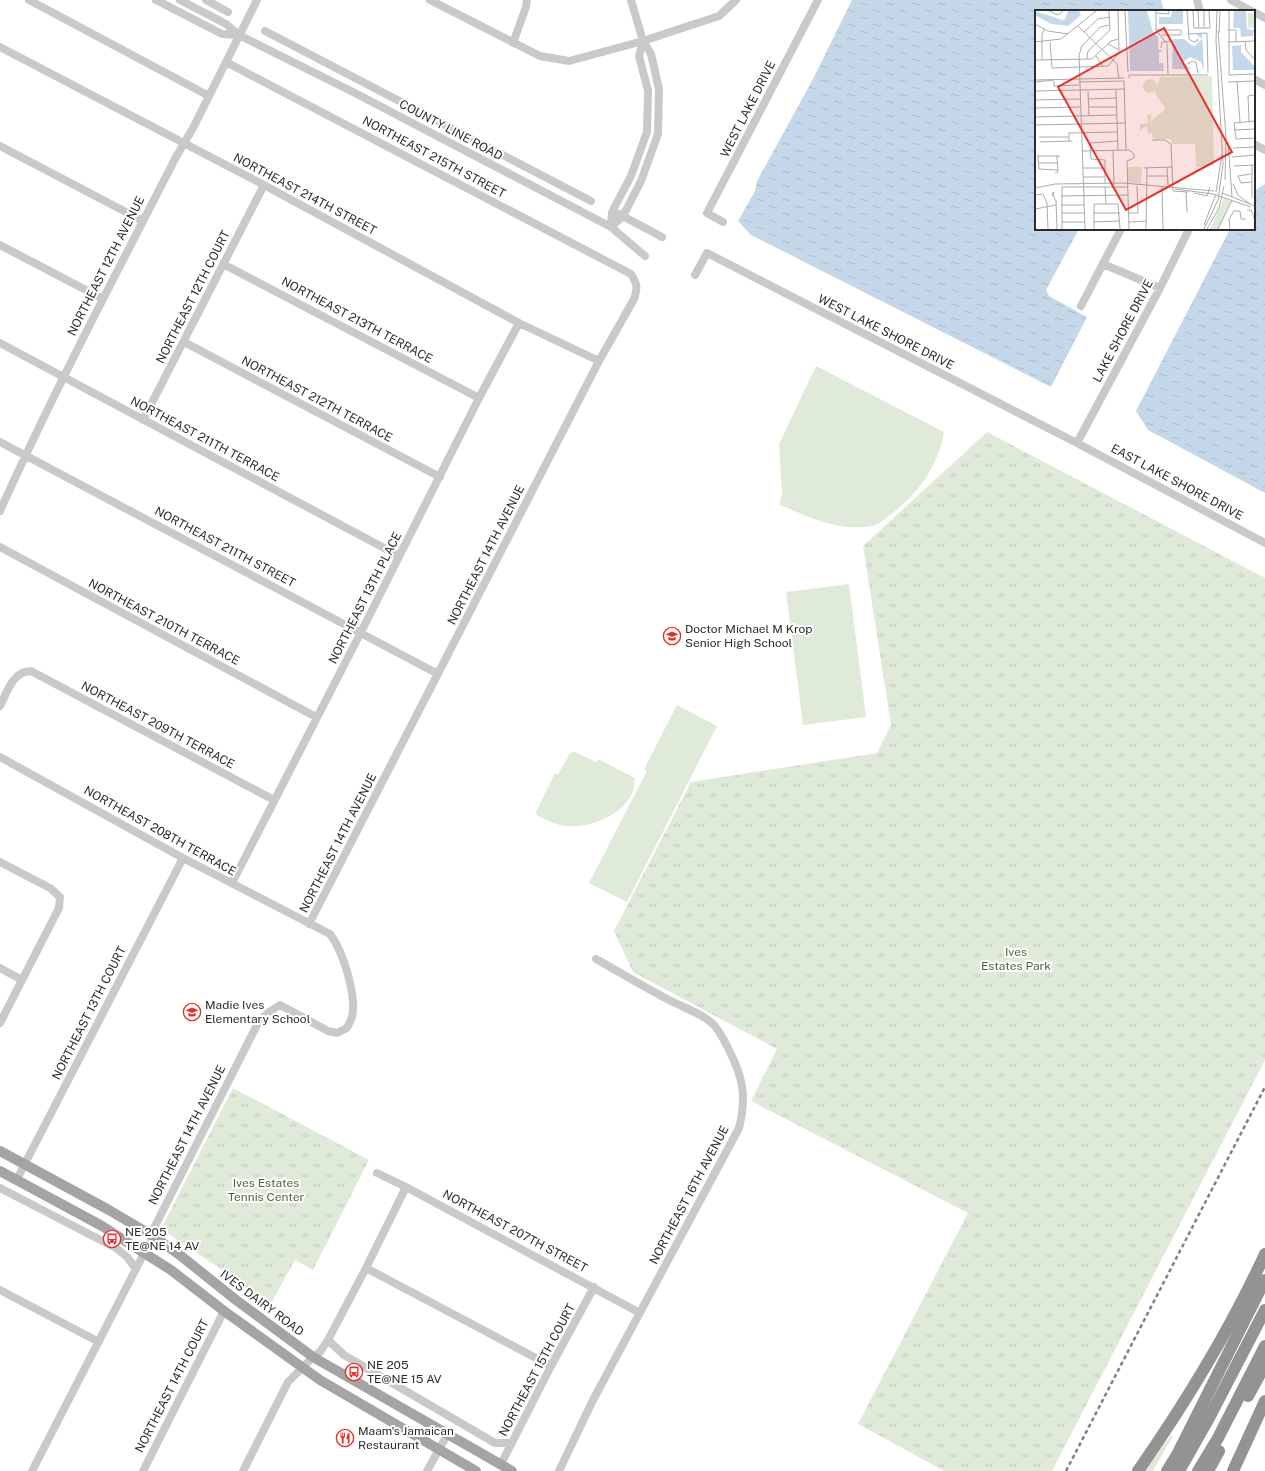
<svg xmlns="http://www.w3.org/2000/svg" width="1265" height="1471" viewBox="0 0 1265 1471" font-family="'Public Sans',sans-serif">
	<defs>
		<pattern id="park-tufts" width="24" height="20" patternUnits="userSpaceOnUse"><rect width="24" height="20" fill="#e0ead9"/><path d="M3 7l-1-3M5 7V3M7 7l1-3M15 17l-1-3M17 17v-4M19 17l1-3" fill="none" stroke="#c0c9ba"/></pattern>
		<pattern id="water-ripples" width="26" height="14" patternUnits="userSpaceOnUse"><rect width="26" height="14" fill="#c4d8ea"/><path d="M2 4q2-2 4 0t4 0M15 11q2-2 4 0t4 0" fill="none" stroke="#a9bac9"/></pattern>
	</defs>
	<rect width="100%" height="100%" fill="#fff"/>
	<path fill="#e0ead9" d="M816 366 944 432C939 466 916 496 890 515 885 519 878 525 872 526 839 532 809 517 780 505V500L782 494 779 444Z
		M849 584 866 717 803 725 786 592Z
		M677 705 717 726 627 902 589 883 647 771 644 769Z
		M575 752 596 762 598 759 635 778C634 782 635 787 633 791 625 814 590 829 566 826 555 825 545 819 535 814L555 773 558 775 570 753Z
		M1171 1435 1173 1436 1153 1471H1145Z"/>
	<path fill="url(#park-tufts)" d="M987 432 1265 578V1060L1052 1471H944L858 1424 968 1213 751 1101 777 1049 633 972 614 931 691 782 877 753 891 725 863 546Z
		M233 1088 369 1160 313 1270 295 1260 269 1307 228 1274 161 1229Z"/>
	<path fill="url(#water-ripples)" d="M852 0H1161L1164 11H1036V229H1079L1046 290 1049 296 1087 317 1051 387 751 235 738 221 755 191 757 181 813 79Z
		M1265 184V493L1148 430 1136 411 1230 229H1254V191Z"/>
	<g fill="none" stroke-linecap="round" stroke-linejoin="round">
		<path stroke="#c9c9c9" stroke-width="8" d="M29 0 209 96
			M156 0 222 34 239 35
			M180 0 226 24 239 35 355 93 611 227 645 256
			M206 0 228 12
			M430 0 540 56 569 61 643 41 719 16 736 0
			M1197 0 1200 11
			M1231 0 1251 11
			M1254 12 1265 18
			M265 31 591 201
			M513 43 526 7 527 0
			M0 47 264 185 519 323 599 361
			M226 62 631 274C637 284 638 287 634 299L599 361 309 924
			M1254 79 1265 85
			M1254 144 1265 150
			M0 146 143 221
			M619 214 662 237
			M723 222 707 213 818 0
			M611 227 623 216 641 181 658 134 659 89 651 54 643 41 631 0
			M611 227 612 212 631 176 647 132 648 91 639 56 643 41
			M0 245 103 299
			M223 264 479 398
			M1103 264 1160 288
			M695 275 707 253 1077 443 1265 543
			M1081 306 1121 229
			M184 342 440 477
			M0 343 399 556
			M143 420 264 185
			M0 442 438 674
			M1077 443 1160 288 1189 229
			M0 511C54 391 116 274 176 157L193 128 257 0
			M0 547 316 717
			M0 706C7 692 13 671 31 671L274 800
			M0 757 183 858 330 934C343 951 357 996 352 1017 351 1021 348 1025 347 1028L337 1033 328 1031 280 1005 269 1012 259 1021 154 1228 153 1236 140 1261 32 1471
			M0 862 50 888 60 897 59 908 0 1023
			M232 883 361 632 479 398 519 323
			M0 968 22 980
			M377 1173 406 1187 640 1313
			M17 1179 183 858
			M0 1188 116 1248 127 1257 136 1269
			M366 1268 551 1366
			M0 1290 99 1342
			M328 1340 344 1355 495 1443H512
			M501 1464 551 1366 594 1287
			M143 1471 224 1311
			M243 1471 288 1382 313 1357 320 1352 328 1340 366 1268 406 1187
			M427 1471 447 1435
			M559 1471 593 1400 739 1128C747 1096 743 1077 728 1048 724 1040 720 1032 714 1025 703 1014 685 1008 671 1001 646 988 621 973 596 959"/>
		<path stroke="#a4a4a4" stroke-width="10" d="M0 1151 109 1210 153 1236 181 1256 236 1300 313 1357 512 1471
			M0 1171 102 1226 144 1253 171 1270 224 1311 320 1380 476 1471"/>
		<path stroke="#939393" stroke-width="12" d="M1248 1396 1265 1365
			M1138 1471C1186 1402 1230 1330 1265 1254
			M1167 1471 1177 1455 1265 1280
			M1179 1471 1209 1418 1265 1310
			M1198 1471 1218 1438 1265 1346
			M1208 1471 1219 1451
			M1233 1471 1265 1401"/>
		<path stroke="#818181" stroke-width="2.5" stroke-dasharray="4 3" stroke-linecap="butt" d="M1066 1471 1265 1087"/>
	</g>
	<defs>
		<symbol id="school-ring" viewBox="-11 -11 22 22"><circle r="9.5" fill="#fff" stroke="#e5312c" stroke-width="1.5"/><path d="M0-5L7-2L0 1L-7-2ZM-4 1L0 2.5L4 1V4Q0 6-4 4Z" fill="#e5312c"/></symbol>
		<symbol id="bus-ring" viewBox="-11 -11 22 22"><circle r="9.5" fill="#fff" stroke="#e5312c" stroke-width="1.5"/><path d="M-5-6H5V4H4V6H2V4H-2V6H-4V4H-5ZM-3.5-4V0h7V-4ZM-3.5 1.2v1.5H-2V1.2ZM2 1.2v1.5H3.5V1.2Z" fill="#e5312c"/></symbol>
		<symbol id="restaurant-ring" viewBox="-11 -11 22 22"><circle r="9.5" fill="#fff" stroke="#e5312c" stroke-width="1.5"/><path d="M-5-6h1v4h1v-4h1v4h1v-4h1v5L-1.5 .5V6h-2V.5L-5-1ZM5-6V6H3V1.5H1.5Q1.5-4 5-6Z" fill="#e5312c"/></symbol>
	</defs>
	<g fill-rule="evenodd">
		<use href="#school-ring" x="662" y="626" width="20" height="20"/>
		<use href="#school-ring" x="182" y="1002" width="20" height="20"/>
		<use href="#bus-ring" x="102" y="1229" width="20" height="20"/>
		<use href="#bus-ring" x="344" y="1362" width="20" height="20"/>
		<use href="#restaurant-ring" x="335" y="1428" width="20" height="20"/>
	</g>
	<g text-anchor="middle" stroke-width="4" stroke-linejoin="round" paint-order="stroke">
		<g font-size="12" fill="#2c2c2c" stroke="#fff">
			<text transform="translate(748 109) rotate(-63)" y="4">WEST LAKE DRIVE</text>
			<text transform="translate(451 130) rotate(28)" y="4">COUNTY LINE ROAD</text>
			<text transform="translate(434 157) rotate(28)" y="4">NORTHEAST 215TH STREET</text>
			<text transform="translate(305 194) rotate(28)" y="4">NORTHEAST 214TH STREET</text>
			<text transform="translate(106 266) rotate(-63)" y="4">NORTHEAST 12TH AVENUE</text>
			<text transform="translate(193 297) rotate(-63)" y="4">NORTHEAST 12TH COURT</text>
			<text transform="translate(357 320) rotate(28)" y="4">NORTHEAST 213TH TERRACE</text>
			<text transform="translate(1123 331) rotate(-62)" y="4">LAKE SHORE DRIVE</text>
			<text transform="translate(886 332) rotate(27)" y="4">WEST LAKE SHORE DRIVE</text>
			<text transform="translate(317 399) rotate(28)" y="4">NORTHEAST 212TH TERRACE</text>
			<text transform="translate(205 439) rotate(28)" y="4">NORTHEAST 211TH TERRACE</text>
			<text transform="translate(1177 482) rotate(28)" y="4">EAST LAKE SHORE DRIVE</text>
			<text transform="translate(225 547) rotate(28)" y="4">NORTHEAST 211TH STREET</text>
			<text transform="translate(486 555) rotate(-63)" y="4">NORTHEAST 14TH AVENUE</text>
			<text transform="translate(365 598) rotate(-63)" y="4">NORTHEAST 13TH PLACE</text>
			<text transform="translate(164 622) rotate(28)" y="4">NORTHEAST 210TH TERRACE</text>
			<text transform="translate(158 725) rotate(28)" y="4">NORTHEAST 209TH TERRACE</text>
			<text transform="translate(160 831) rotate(29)" y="4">NORTHEAST 208TH TERRACE</text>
			<text transform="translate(338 843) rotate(-63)" y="4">NORTHEAST 14TH AVENUE</text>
			<text transform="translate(89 1013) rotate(-63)" y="4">NORTHEAST 13TH COURT</text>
			<text transform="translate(187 1135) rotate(-63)" y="4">NORTHEAST 14TH AVENUE</text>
			<text transform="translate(689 1195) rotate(-62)" y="4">NORTHEAST 16TH AVENUE</text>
			<text transform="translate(515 1231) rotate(28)" y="4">NORTHEAST 207TH STREET</text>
			<text transform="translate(262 1303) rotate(37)" y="4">IVES DAIRY ROAD</text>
			<text transform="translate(537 1370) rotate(-62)" y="4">NORTHEAST 15TH COURT</text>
			<text transform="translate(172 1386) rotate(-63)" y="4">NORTHEAST 14TH COURT</text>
		</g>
		<g font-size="12" fill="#2c2c2c" stroke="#fff" text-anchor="start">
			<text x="685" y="633">Doctor Michael M Krop<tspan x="685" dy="14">Senior High School</tspan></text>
			<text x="205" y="1009">Madie Ives<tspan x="205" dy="14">Elementary School</tspan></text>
			<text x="125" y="1236">NE 205<tspan x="125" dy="14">TE@NE 14 AV</tspan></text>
			<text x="367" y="1369">NE 205<tspan x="367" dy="14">TE@NE 15 AV</tspan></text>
			<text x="358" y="1435">Maam's Jamaican<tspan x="358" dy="14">Restaurant</tspan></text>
		</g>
		<g font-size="12" fill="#4a673a" stroke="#fff">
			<text x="1016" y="956">Ives<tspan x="1016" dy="14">Estates Park</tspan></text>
			<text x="266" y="1187">Ives Estates<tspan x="266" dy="14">Tennis Center</tspan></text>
		</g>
	</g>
	<g transform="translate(1035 10)">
		<rect width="220" height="220" fill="#fff"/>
		<path d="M213 3H219L220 17 213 18ZM108 76a7 7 0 1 1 14 0a7 7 0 1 1-14 0ZM116 104 117 123 113 124 112 116 105 120V114L113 113 112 105ZM189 188 196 191 183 219H175Z" fill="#e0ead9"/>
		<path d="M177 66 179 156 161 157 160 134H137L136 129H121L117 127V110L131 99 120 83 125 67ZM93 157H107L106 174 93 172Z" fill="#e0ead9"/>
		<path d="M33 1H44L46 5 33 16 16 14 0 5V2L7 3 27 10 30 9ZM93 1H112L118 22 123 27V39L128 40 124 43V53H128L129 61H95ZM137 1H148V14H124V7H136ZM199 1H211L212 19 219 20 218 26 206 27 205 18H198ZM161 24H167L169 61 166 52 155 47 148 52 156 59H137L138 29H149L156 35 160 36 167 29ZM206 35V42L219 56V60H198L197 36Z" fill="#c4d8ea"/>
		<path fill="none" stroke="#ababab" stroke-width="1" d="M14 1 23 5 28 1M90 1 93 62M121 1V20L132 34 133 64M152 1 154 29 159 32 162 31 163 29 162 30V31M158 1 159 18H175L174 1M163 1 164 18M169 1V17M194 1V65L220 64M121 3 134 4V1M0 14 13 21 33 24M43 16 82 54 84 68M121 20H146V22M193 20H201V32M183 21 191 127 190 170M49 22 63 9 75 7M184 23 185 1M153 24 172 23 173 63M127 25H146V22M210 31 211 40 220 50M0 32 26 29 61 1M15 32 17 58 73 56 84 43 83 1M193 32 220 31M73 34 84 40M126 38 127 32 137 31M61 46 68 57M7 49V25L9 19M52 49 53 41 75 20 74 1M0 50 57 49 76 31 84 29M154 52 153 54 157 51 161 52 163 63M94 68V65H173M0 70 89 68M19 71V76L44 75M202 71 205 112M0 72 19 70M44 72 89 71 91 140M193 72 220 71M81 80 83 140M0 81 90 79M53 81 54 106M54 89 81 88M0 90 45 89M54 97H82M0 98 45 97M0 100V118M0 107 82 105M214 111 213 86 220 85M220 111 199 113 201 129 220 128M0 115 91 113M199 120 220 119M4 127H33M117 130H130L136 134 138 181 153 182M34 131V123L82 122M5 132 37 131M193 132 197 187M198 138 220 137M78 140 79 175M47 141 94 140 99 144V148L92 151 94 219M2 146H25M3 146 4 159 23 160M197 147 220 145M4 153H23M217 155V188M199 156 220 155M48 158H70M109 158 137 157M132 158 133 175M20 163 23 162 22 146M216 164 203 166 206 173 217 172M112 166H132M48 167H70M70 173V150L56 149 55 133 83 131M198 174 203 185 215 194M70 177 71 194M127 177 128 219M0 178 20 174 88 173 179 181M140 179 178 184 216 197M151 182 152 202M181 182 187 144M159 183 172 186 175 177M187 183 220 196M0 185 8 184 12 193 13 219M18 186 19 182 17 184 21 191 22 219M26 186 93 185M26 195H49M0 199 21 195M212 200H216L220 210M26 203H49M58 203H85M94 203H103L102 176M27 212H49M58 212 85 211M94 212 112 211M169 215 181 184M27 219V177H93M50 219 44 45 47 36 65 17 75 15M59 219V194H83L85 219M111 219 112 158M169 219 183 190 188 154 181 30 182 1M172 219 184 198 189 176M183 219 197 190M195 219 194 209 199 201H205L206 209H211"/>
		<path fill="#e5312c" fill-opacity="0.15" stroke="#e5312c" stroke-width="2" d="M129 18 197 142 91 200 23 77Z"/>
		<rect width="220" height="220" fill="none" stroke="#2c2c2c" stroke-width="2"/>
	</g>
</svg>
